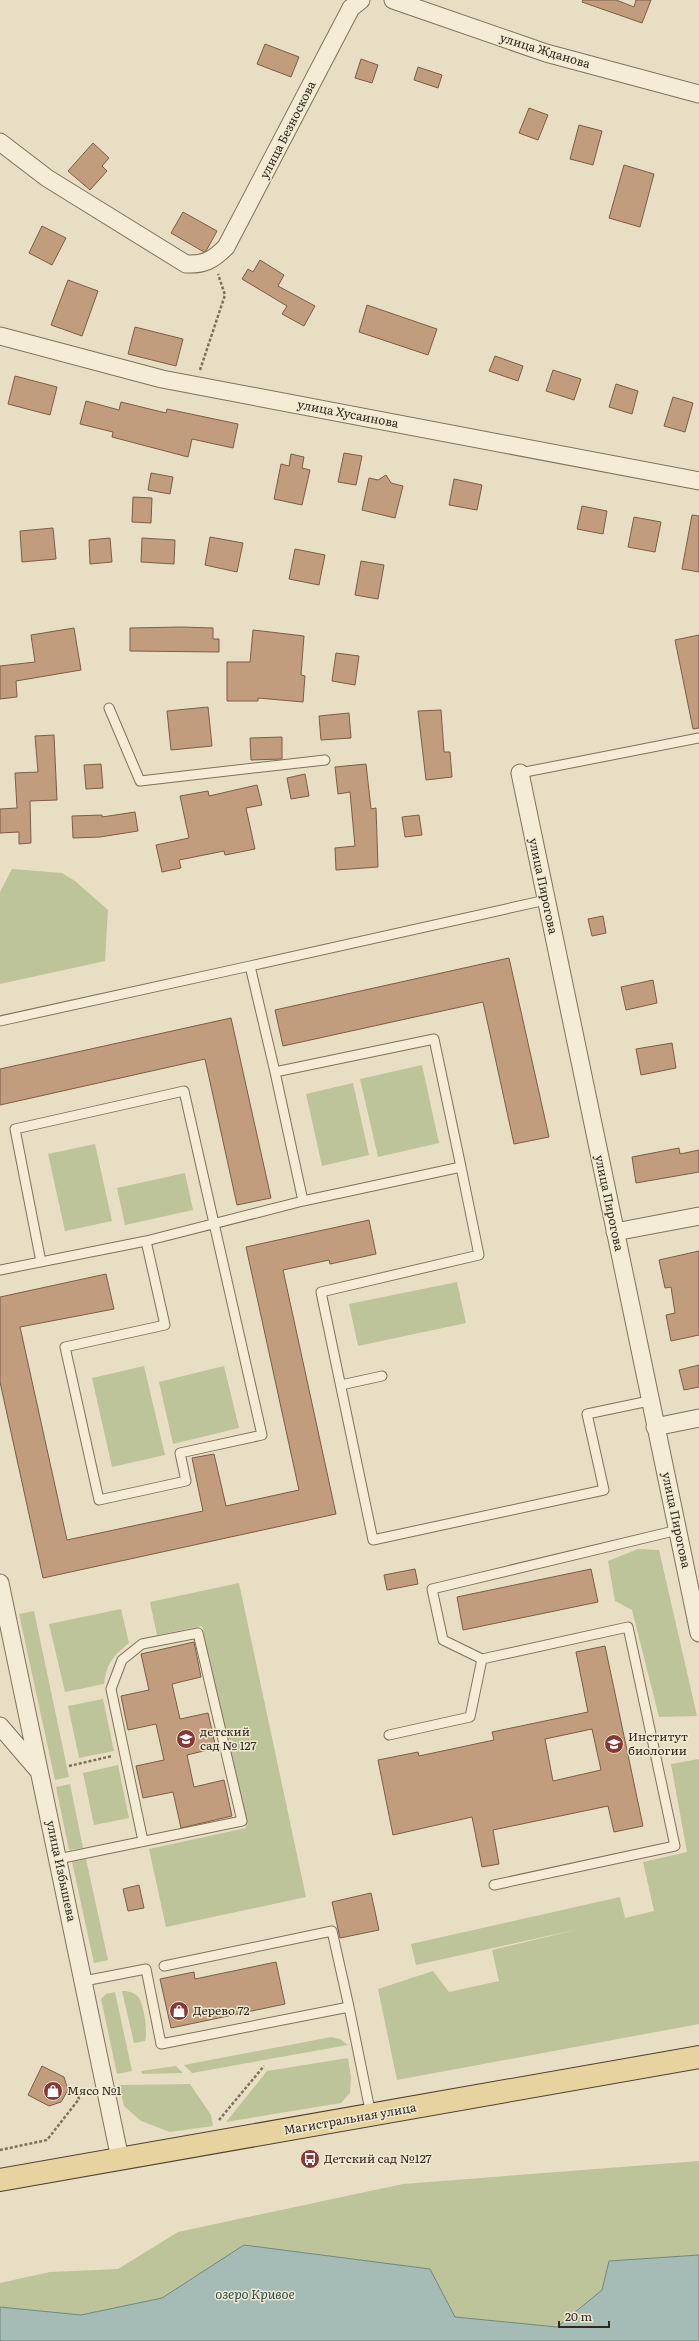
<svg xmlns="http://www.w3.org/2000/svg" width="699" height="2341" viewBox="0 0 699 2341" font-family="Literata,serif">
	<rect width="100%" height="100%" fill="#e8dec3"/>
	<path fill="#bdc499" d="M12 869 62 873 75 881 108 910 105 961 0 984V892Z
		M422 1065 439 1143 378 1157 360 1079Z
		M353 1083 369 1155 322 1166 306 1094Z
		M95 1144 112 1221 65 1231 48 1154Z
		M185 1173 193 1210 125 1225 117 1188Z
		M457 1282 466 1323 358 1346 349 1304Z
		M144 1366 165 1455 112 1467 92 1378Z
		M224 1366 239 1428 173 1444 159 1382Z
		M638 1549 659 1550 697 1716 659 1717 632 1610 615 1601 608 1561Z
		M239 1583 306 1897 166 1927 149 1849 246 1828 202 1626 157 1635 150 1602Z
		M121 1609 129 1643C112 1657 107 1663 104 1684L65 1692 49 1624Z
		M34 1611 69 1777 55 1780 19 1614Z
		M103 1699 114 1751 79 1758 68 1706Z
		M699 1759V2024L397 2080 378 1989 433 1971 449 1992 499 1981 492 1950 579 1929 416 1965 411 1944 620 1897 625 1918 654 1911 643 1862 687 1852 671 1764Z
		M118 1765 129 1818 94 1825 83 1773Z
		M70 1784 83 1848 69 1850 56 1787Z
		M86 1859 108 1960 94 1963 72 1862Z
		M122 1991C128 1991 135 1992 139 1998 144 2005 148 2033 145 2041L134 2043Z
		M115 1992 132 2071 117 2074 101 1999 106 1994Z
		M331 2037 340 2039 348 2045 192 2073 184 2065Z
		M348 2058 351 2077 350 2093 341 2103 226 2122 267 2071Z
		M176 2066 183 2073 142 2074 141 2071Z
		M190 2084 211 2115 213 2126 170 2132 141 2121 124 2106 119 2085Z
		M699 2161V2255L609 2261 602 2290 557 2327 455 2317 430 2269 244 2245 162 2298 81 2315 0 2307V2283L50 2272 118 2269 178 2232 403 2184Z"/>
	<path fill="#a5bbb5" stroke="#6d8882" d="M244 2245 430 2269 455 2317 557 2327 602 2290 609 2261 699 2255V2341H0V2307L81 2315 162 2298Z"/>
	<path fill="#c19d7e" stroke="#7c5d45" fill-rule="evenodd" d="M583 0H616L634 7 636 0H651L642 23 582 2Z
		M265 44 299 57 291 77 257 64Z
		M361 59 378 65 372 83 355 78Z
		M418 67 442 75 438 88 414 80Z
		M529 108 548 115 538 140 519 133Z
		M579 125 602 131 593 165 570 159Z
		M93 143 109 158 102 166 107 171 90 190 68 171Z
		M624 165 654 174 640 227 609 218Z
		M183 212 217 231 206 251 204 252 171 233Z
		M42 226 66 238 52 265 29 253Z
		M260 260 284 275 278 286 315 306 304 326 282 314 287 306 242 279 248 269 253 272Z
		M68 280 98 291 82 336 51 325Z
		M367 305 437 329 428 355 359 332Z
		M135 327 183 339 176 366 128 354Z
		M495 356 523 366 518 381 489 371Z
		M553 370 581 379 574 400 546 391Z
		M15 376 57 387 50 415 8 404Z
		M616 384 638 391 632 414 609 407Z
		M673 397 693 403 685 432 664 426Z
		M86 401 119 410 121 402 166 413 167 409 238 424 233 448 192 439 188 457 112 437 113 432 80 424Z
		M344 453 362 456 356 485 338 482Z
		M291 454 304 457 302 468 310 470 302 505 274 499 281 464 289 466Z
		M151 473 173 477 170 494 148 490Z
		M386 475 391 483 403 486 395 518 362 510 369 478 378 480Z
		M454 479 482 485 477 510 449 505Z
		M133 497 152 498 151 523 132 522Z
		M582 506 607 511 603 534 577 529Z
		M692 515 699 516V572L682 569Z
		M634 517 661 522 655 552 628 547Z
		M53 528 56 559 22 562 20 531Z
		M210 537 243 543 237 572 205 565Z
		M110 538 112 562 90 564 89 540Z
		M142 538 175 540 174 564 141 562Z
		M295 549 325 555 319 585 289 579Z
		M361 561 384 565 378 599 355 595Z
		M182 627 213 628V639H219V652L130 651V628Z
		M74 628 81 670 16 681 17 697 0 699V666L35 662 31 635Z
		M253 630 304 636 301 675 305 676 303 702 258 698V701H227V662H250Z
		M699 635V728L693 729 675 640Z
		M336 653 359 656 355 685 332 681Z
		M208 707 212 746 171 750 167 711Z
		M441 710 444 752H450L452 777 426 780 418 711Z
		M349 713 351 738 321 740 319 716Z
		M54 735 57 800 30 801 31 843 19 844V832L0 833V809L17 808 15 773 38 772 35 736Z
		M282 737V759L251 760 250 738Z
		M101 764 103 788 86 789 84 765Z
		M366 764 371 809 376 808 378 867 336 870 335 848 355 846 350 792 338 794 335 767Z
		M305 774 309 796 291 799 287 778Z
		M257 785 262 805 246 808 255 849 225 855 224 851 179 860 181 868 162 872 156 845 189 838 180 796 208 791 209 796Z
		M135 812 138 831 100 837 73 838 72 816 102 815V817Z
		M419 815 422 835 405 837 402 817Z
		M603 916 606 933 592 936 588 919Z
		M509 958 549 1137 514 1144 483 1002 283 1046 275 1010Z
		M653 980 657 1003 626 1010 621 987Z
		M231 1018 271 1198 237 1205 205 1059 0 1105V1069Z
		M672 1043 676 1068 641 1075 636 1049Z
		M679 1148 680 1154 699 1150V1172L636 1183 632 1157Z
		M369 1220 376 1254 330 1264 329 1260 283 1270 336 1514 43 1578 0 1382V1297L106 1274 114 1309 20 1327 67 1540 203 1511 192 1458 214 1454 226 1506 299 1490 246 1247Z
		M699 1251V1335L671 1341 666 1315 675 1313 671 1287 665 1288 659 1260Z
		M699 1365V1387L684 1390 679 1370Z
		M415 1569 418 1584 387 1590 384 1575Z
		M591 1569 598 1602 463 1630 457 1597Z
		M194 1642 201 1677 172 1684 180 1719 208 1713 216 1748 187 1755 194 1787 224 1780 232 1816 181 1828 173 1792 143 1798 136 1766 164 1760 156 1724 128 1730 121 1696 149 1690 141 1654Z
		M605 1646 643 1826 614 1832 608 1806 493 1830 499 1864 482 1867 472 1817 393 1835 378 1760 418 1752 419 1756 494 1740 492 1732 588 1712 576 1652ZM592 1729 601 1770 553 1781 545 1739Z
		M139 1885 144 1908 128 1911 123 1889Z
		M371 1893 379 1930 340 1938 332 1902Z
		M276 1962 285 2004 171 2028 160 1979 194 1972 195 1979Z
		M42 2066 64 2077 68 2090 61 2102 49 2106 28 2095Z"/>
	<g fill="none" stroke-linecap="round" stroke-linejoin="round">
		<defs>
			<path id="service" d="M109 708 140 781 325 760
				M520 773 699 738
				M0 1021 250 966
				M275 1072 303 1201
				M461 1167 434 1039 275 1072 250 966 546 900
				M41 1262 15 1129 184 1091 262 1435 180 1453 186 1481 99 1500 65 1347 165 1325 146 1241
				M0 1270 146 1241 303 1201 461 1167 479 1255 321 1292 373 1540 604 1490 587 1414 649 1401
				M341 1385 382 1376
				M482 1659 628 1627 675 1846 494 1885
				M389 1735 470 1717 482 1659 443 1640 432 1589 678 1530
				M58 1859 242 1821 198 1633 142 1644 122 1660 111 1689 143 1841
				M164 1966 332 1931 349 2007
				M84 1981 146 1969 161 2044 349 2007 371 2115"/>
			<path id="minor" d="M393 0 546 53 699 94
				M0 142 47 178 186 264C204 265 213 260 226 247L351 8 361 0
				M0 336 162 379 699 481
				M520 773 699 1633
				M615 1232 699 1216
				M655 1427 699 1418
				M0 1583 120 2159
				M0 1726 37 1769"/>
			<path id="primary" d="M0 2180 699 2057"/>
		</defs>
		<use href="#service" stroke="#80715c" stroke-width="11"/>
		<use href="#minor" stroke="#80715c" stroke-width="19"/>
		<use href="#primary" stroke="#4e3f30" stroke-width="24"/>
		<path stroke="#80715c" stroke-width="2.5" stroke-dasharray="3 2" stroke-linecap="butt" d="M200 370 225 295 218 274
			M69 1766 112 1756
			M219 2120 264 2066
			M0 2150 47 2140 79 2099 76 2088"/>
		<use href="#service" stroke="#f4ecd5" stroke-width="9"/>
		<use href="#minor" stroke="#f4ecd5" stroke-width="17"/>
		<use href="#primary" stroke="#e6d3a0" stroke-width="22"/>
	</g>
	<defs>
		<symbol id="school-disc" viewBox="-11 -11 22 22"><circle r="9.5" fill="#873734" stroke="#f0e9d2"/><path d="M0-5L7-2L0 1L-7-2ZM-4 1L0 2.5L4 1V4Q0 6-4 4Z" fill="#fff"/></symbol>
		<symbol id="university-disc" viewBox="-11 -11 22 22"><circle r="9.5" fill="#873734" stroke="#f0e9d2"/><path d="M0-5L7-2L0 1L-7-2ZM-4 1L0 2.5L4 1V4Q0 6-4 4Z" fill="#fff"/></symbol>
		<symbol id="shop-disc" viewBox="-11 -11 22 22"><circle r="9.5" fill="#873734" stroke="#f0e9d2"/><path d="M-5-2.5h2.3a2.7 3.5 0 0 1 5.4 0H5L5.5 6h-11ZM-1.5-2.5h3a1.5 2.3 0 0 0-3 0Z" fill="#fff"/></symbol>
		<symbol id="bus-disc" viewBox="-11 -11 22 22"><circle r="9.5" fill="#873734" stroke="#f0e9d2"/><path d="M-5-6H5V4H4V6H2V4H-2V6H-4V4H-5ZM-3.5-4V0h7V-4ZM-3.5 1.2v1.5H-2V1.2ZM2 1.2v1.5H3.5V1.2Z" fill="#fff"/></symbol>
	</defs>
	<g fill-rule="evenodd">
		<use href="#school-disc" x="175" y="1728" width="22" height="22"/>
		<use href="#university-disc" x="603" y="1733" width="22" height="22"/>
		<use href="#shop-disc" x="168" y="2000" width="22" height="22"/>
		<use href="#shop-disc" x="42" y="2080" width="22" height="22"/>
		<use href="#bus-disc" x="299" y="2148" width="22" height="22"/>
	</g>
	<g text-anchor="middle" stroke-width="3" stroke-linejoin="round" paint-order="stroke">
		<g font-size="12" fill="#32281e" stroke="#f0e9d2">
			<text transform="translate(545 51) rotate(17)" y="4">улица Жданова</text>
			<text transform="translate(288 130) rotate(-63)" y="4">улица Безноскова</text>
			<text transform="translate(348 414) rotate(11)" y="4">улица Хусаинова</text>
			<text transform="translate(543 886) rotate(78)" y="4">улица Пирогова</text>
			<text transform="translate(609 1203) rotate(78)" y="4">улица Пирогова</text>
			<text transform="translate(676 1520) rotate(78)" y="4">улица Пирогова</text>
			<text transform="translate(61 1871) rotate(78)" y="4">улица Избышева</text>
			<text transform="translate(350 2119) rotate(-10)" y="4">Магистральная улица</text>
		</g>
		<g font-size="12" fill="#32281e" stroke="#f0e9d2" text-anchor="start">
			<text x="200" y="1736">детский<tspan x="200" dy="14">сад № 127</tspan></text>
			<text x="628" y="1741">Институт<tspan x="628" dy="14">биологии</tspan></text>
			<text x="193" y="2015">Дерево 72</text>
			<text x="67" y="2095">Мясо №1</text>
			<text x="324" y="2163">Детский сад №127</text>
		</g>
		<g font-size="13" font-style="italic" fill="#304f4f" stroke="#f0e9d2">
			<text x="255" y="2299">озеро Кривое</text>
		</g>
	</g>
	<path d="M559 2321v6h50v-6" fill="none" stroke="#32281e" stroke-width="2"/>
	<text x="565" y="2321" font-size="12" fill="#32281e" stroke="#f0e9d2" stroke-width="3" paint-order="stroke">20 m</text>
</svg>
